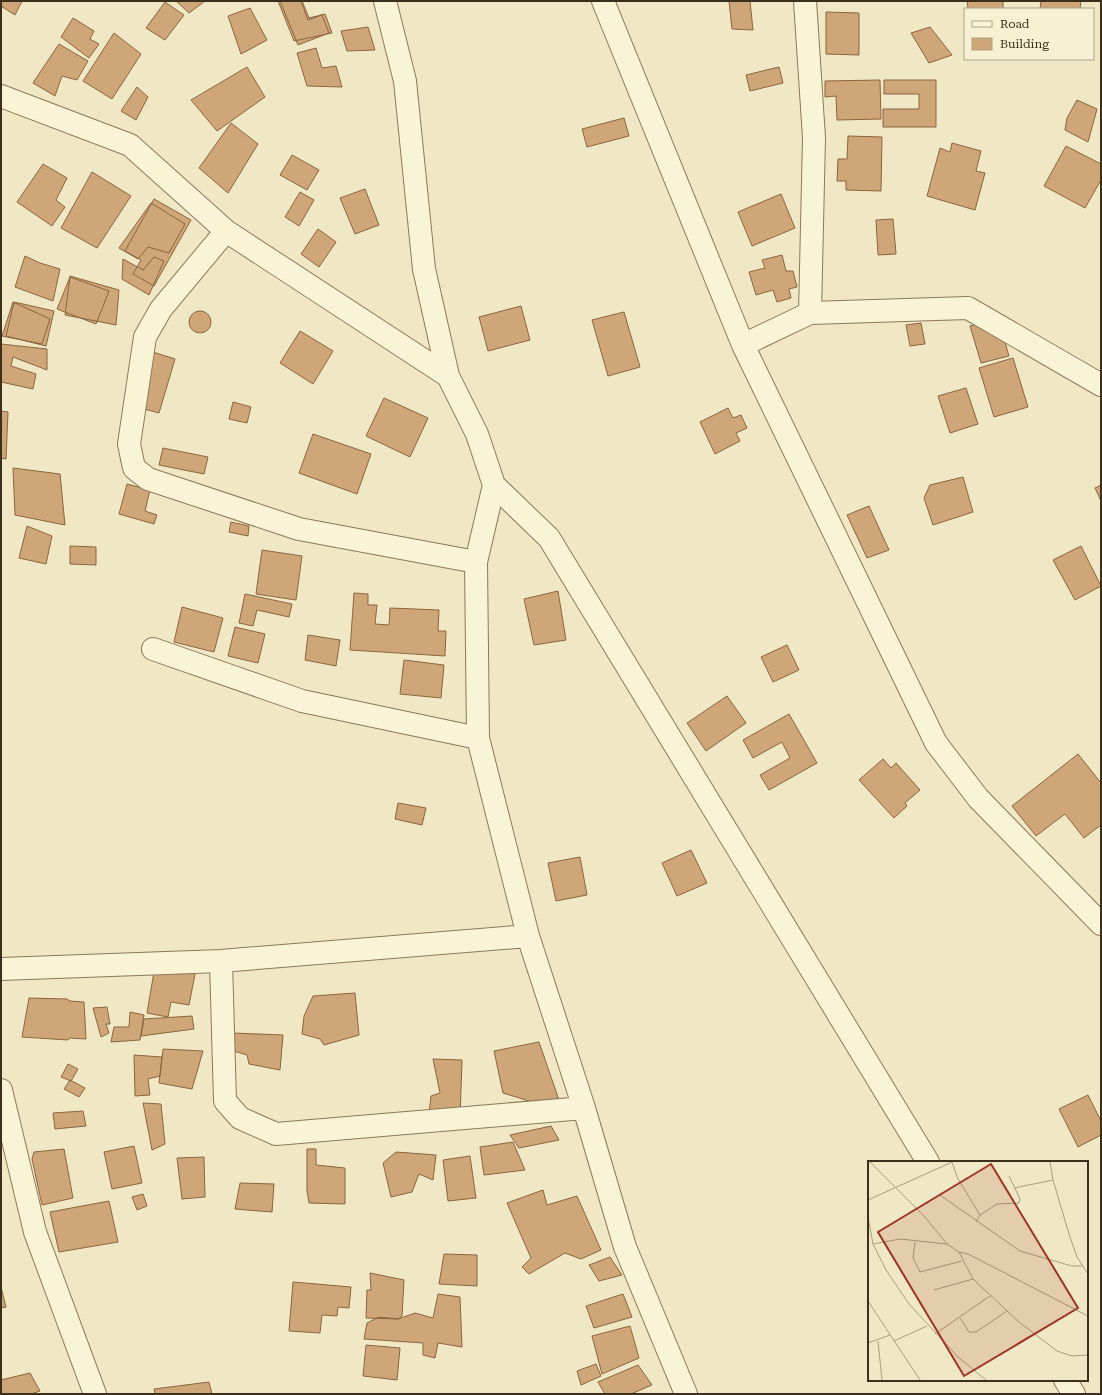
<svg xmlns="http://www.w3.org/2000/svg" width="1102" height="1395" viewBox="0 0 1102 1395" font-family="'Roboto Serif',serif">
	<rect width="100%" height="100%" fill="#f0e8c4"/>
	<path fill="#cfa678" stroke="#8b653e" d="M1 1H22L15 15 1 6Z
		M176 1H205L189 13Z
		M278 1H302L309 18 325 14 332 33 294 41Z
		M280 1H301L308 20 322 15 329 33 298 45Z
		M729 1H750L753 30 732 29Z
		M967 1H1003V9H968Z
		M1041 1H1081L1080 9H1040Z
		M165 2 184 15 165 40 146 28Z
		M250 8 267 40 241 54 228 16Z
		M826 12 859 13V55L826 54Z
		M73 18 94 31 90 39 99 44 89 58 61 37Z
		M368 27 375 50 347 51 341 31Z
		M930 27 952 55 929 63 911 33Z
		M114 33 141 54 112 99 83 81Z
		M59 44 88 61 77 80 62 76 55 96 33 83Z
		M316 48 322 68 336 66 342 87 307 86 297 53Z
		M247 67 265 97 217 131 191 100Z
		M779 67 783 83 750 91 746 75Z
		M880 80 881 119 837 120 836 96 825 97V81Z
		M884 80H936V127H883V109H919V94H884Z
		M137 87 148 97 136 120 121 111Z
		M1077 100 1097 109 1088 142 1065 130 1067 118Z
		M624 118 629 136 587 147 582 129Z
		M231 123 258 144 228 193 199 168Z
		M848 136 882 137 881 191 846 190V181H837L838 159H847Z
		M952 143 981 151 976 171 985 173 975 210 927 196 940 148 950 152Z
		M1066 146 1101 164V180L1085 208 1044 186Z
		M292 155 319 170 307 190 280 175Z
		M43 164 67 178 56 200 65 207 52 226 17 202Z
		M92 172 131 196 97 248 61 228Z
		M365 189 379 225 355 234 340 198Z
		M300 192 314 200 299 226 285 217Z
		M781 194 795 228 752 246 738 212Z
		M154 199 191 220 154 286 133 274 141 260 125 251Z
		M151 203 185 224 169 253 148 247 138 259 119 248Z
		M893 219 896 254 878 255 876 220Z
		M318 229 336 242 319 267 301 254Z
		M782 255 786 271H793L797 287 789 289 791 298 777 302 773 290 756 295 749 272 765 268 762 260Z
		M25 256 40 263 60 269 53 301 15 287Z
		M154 257 164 261 149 295 122 279 123 259 143 270Z
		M70 276 119 290 116 325 65 315Z
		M70 277 109 291 96 324 57 309Z
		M13 302 50 319 42 344 2 336Z
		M14 302 54 311 46 346 6 336Z
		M521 306 530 340 488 351 479 317Z
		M189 322a11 11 0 1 1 22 0a11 11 0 1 1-22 0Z
		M624 312 640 367 608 376 592 320Z
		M998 318 1009 356 981 363 970 326Z
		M921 323 925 344 910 346 906 325Z
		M300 331 333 351 313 384 280 363Z
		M1 344 47 349V370L13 357 11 366 36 374 33 389 1 382Z
		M153 352 175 359 159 413 137 407Z
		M1013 358 1028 407 994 417 979 368Z
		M966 388 978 424 950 433 938 396Z
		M384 398 428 418 410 457 366 436Z
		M233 402 251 407 247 423 229 419Z
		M728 408 733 418 741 415 747 428 736 433 740 441 715 454 700 422Z
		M1 411 8 412 6 459 1 458Z
		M313 434 371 454 357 494 299 473Z
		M163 448 208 457 204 474 159 465Z
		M13 468 60 474 65 525 15 515Z
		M963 477 973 512 933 525 924 498 930 485Z
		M127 484 150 490 145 511 157 515 154 524 119 514Z
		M1101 485V501L1095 488Z
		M869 506 889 550 867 558 847 515Z
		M231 522 249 526 248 536 229 532Z
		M27 526 52 536 46 564 19 558Z
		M70 546 96 547V565L70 564Z
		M1081 546 1101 586 1075 600 1053 560Z
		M262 550 302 556 296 600 256 594Z
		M558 591 566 640 534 645 524 599Z
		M354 593 368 594V605H377L375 624 389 625 390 608 439 610 438 631H446L445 656 350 650Z
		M245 594 292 604 289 617 257 610 253 626 239 623Z
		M182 607 223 618 214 652 174 642Z
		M235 627 265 634 258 663 228 656Z
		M308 635 340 640 336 666 305 660Z
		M787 645 799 670 773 682 761 657Z
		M404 660 444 665 441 698 400 694Z
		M727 696 746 723 706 751 687 723Z
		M789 714 817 763 769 790 760 775 790 758 782 742 753 758 743 740Z
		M1078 754 1101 783V825L1084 838 1065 814 1036 836 1012 806Z
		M883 759 891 768 896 763 920 790 905 803 907 806 894 818 859 780Z
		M398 803 426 808 422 825 395 819Z
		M691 850 707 883 677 896 662 863Z
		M580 857 587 895 556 901 548 863Z
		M155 966 195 974 189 1005 171 1002 168 1017 147 1013Z
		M355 993 359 1035 324 1045 320 1039 302 1034 304 1016 313 996Z
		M29 998 67 999 70 1001 84 1002 86 1039 70 1038 68 1040 22 1037Z
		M107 1007 110 1024H106L109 1033 101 1037 93 1008Z
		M130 1012 144 1015 140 1040 111 1042 114 1027H129Z
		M192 1016 194 1029 141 1036 144 1019Z
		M233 1033 283 1035 280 1070 249 1064 247 1055 230 1050Z
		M539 1042 559 1100 539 1120 529 1101 503 1093 494 1051Z
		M163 1049 203 1051 192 1089 159 1083Z
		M134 1055 162 1057 160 1076 148 1079 150 1095 135 1096Z
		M433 1059 462 1060 460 1119 428 1122 431 1096 440 1093Z
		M68 1064 78 1069 71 1081 61 1077Z
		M70 1080 85 1088 79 1097 64 1089Z
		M1088 1095 1101 1121V1135L1078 1147 1059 1109Z
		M143 1103 161 1104 165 1144 152 1150Z
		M83 1111 86 1126 55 1129 53 1113Z
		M551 1126 559 1140 519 1148 510 1135Z
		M513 1142 525 1170 484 1175 480 1147Z
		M134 1146 142 1183 112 1189 104 1152Z
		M64 1149 73 1198 42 1205 32 1159 34 1152Z
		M307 1149H316V1165L345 1168V1204L309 1203 307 1191Z
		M396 1152 436 1155 433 1180 419 1174 412 1192 391 1197 383 1163Z
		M470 1156 476 1198 448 1201 443 1160Z
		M204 1157 205 1197 182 1199 177 1158Z
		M240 1183 274 1184 272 1212 235 1209Z
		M543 1190 547 1205 577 1196 601 1250 581 1259 565 1253 529 1274 522 1267 531 1258 507 1203Z
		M143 1194 147 1206 137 1210 132 1197Z
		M109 1201 118 1242 59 1252 50 1212Z
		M444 1254 477 1255V1286L439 1284Z
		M610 1257 622 1275 599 1281 589 1265Z
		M370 1273 404 1280 402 1316 398 1319 366 1318 367 1290H371Z
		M293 1282 351 1287 349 1308 338 1307 337 1316 322 1315 320 1333 289 1331Z
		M1 1287 6 1307 1 1308Z
		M438 1294 460 1297 462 1347 438 1343 435 1358 423 1355V1343L364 1339 367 1323 379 1317 398 1319 415 1313 433 1318Z
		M623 1294 632 1317 594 1328 586 1306Z
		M630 1326 639 1358 602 1374 592 1336Z
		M366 1345 400 1348 397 1380 363 1376Z
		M596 1364 601 1376 581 1385 577 1371Z
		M638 1365 652 1385 631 1394H605L598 1382Z
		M30 1373 40 1391 31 1394H1V1380Z
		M209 1382 212 1394H155L154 1389Z"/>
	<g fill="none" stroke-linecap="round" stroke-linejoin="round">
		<defs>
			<path id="minor" d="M385 1 405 81 424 269 448 376 477 434 494 485 549 538 928 1162
				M603 1 743 345 936 743 978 798 1101 924
				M805 1 814 138 810 313
				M1 96 130 145 226 231 448 376
				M226 231 161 309 145 337 129 444 134 468 148 479 299 529 476 562
				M743 345 810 313 968 308 1101 385
				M494 485 476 562 478 738 528 936 584 1108 625 1247 686 1394
				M153 649 302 701 478 738
				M221 961 225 1101 240 1118 276 1134 584 1108
				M1 969 221 961 528 936
				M1 1090 35 1232 95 1394
				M1065 1380 1074 1394"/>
		</defs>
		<use href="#minor" stroke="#8b7959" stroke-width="24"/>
		<use href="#minor" stroke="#faf4d7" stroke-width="22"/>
	</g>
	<g transform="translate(868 1161)">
		<rect width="220" height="220" fill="#f0e8c4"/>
		<path fill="none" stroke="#a89e82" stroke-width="1" d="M2 1 56 55 79 83 91 91 100 93 220 155M84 1 90 18 112 54M182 1 185 19 201 73 209 96 220 113M146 27 185 19M72 34 152 90 204 105H215M0 39 84 1M0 56 5 83 18 109 41 143 90 196 118 219M108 61 112 54 129 43 151 42 152 38 141 15M47 81 45 97 52 111 94 100M5 83 32 78 79 83M91 91 105 118 151 161 189 190 204 195 220 194M66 129 105 118M0 140 52 219M92 157 101 171H108L139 150M67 173 122 135M10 180 14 219M26 180 59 165M0 182 22 174"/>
		<path fill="#9d3327" fill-opacity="0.15" stroke="#9d3327" stroke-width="2" d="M123 3 210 147 96 215 10 71Z"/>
		<rect width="220" height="220" fill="none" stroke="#3b2f1e" stroke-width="2"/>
	</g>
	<rect width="1102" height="1395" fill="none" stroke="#3b2f1e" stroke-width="4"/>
	<rect x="964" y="8" width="130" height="52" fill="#f7f1d3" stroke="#aca38b"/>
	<rect x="972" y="21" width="20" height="6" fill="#faf4d7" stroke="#aca38b"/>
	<text x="1000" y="28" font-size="12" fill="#3b2f1e">Road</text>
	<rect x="972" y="38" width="20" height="12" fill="#cfa678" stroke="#aca38b"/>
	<text x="1000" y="48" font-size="12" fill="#3b2f1e">Building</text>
</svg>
